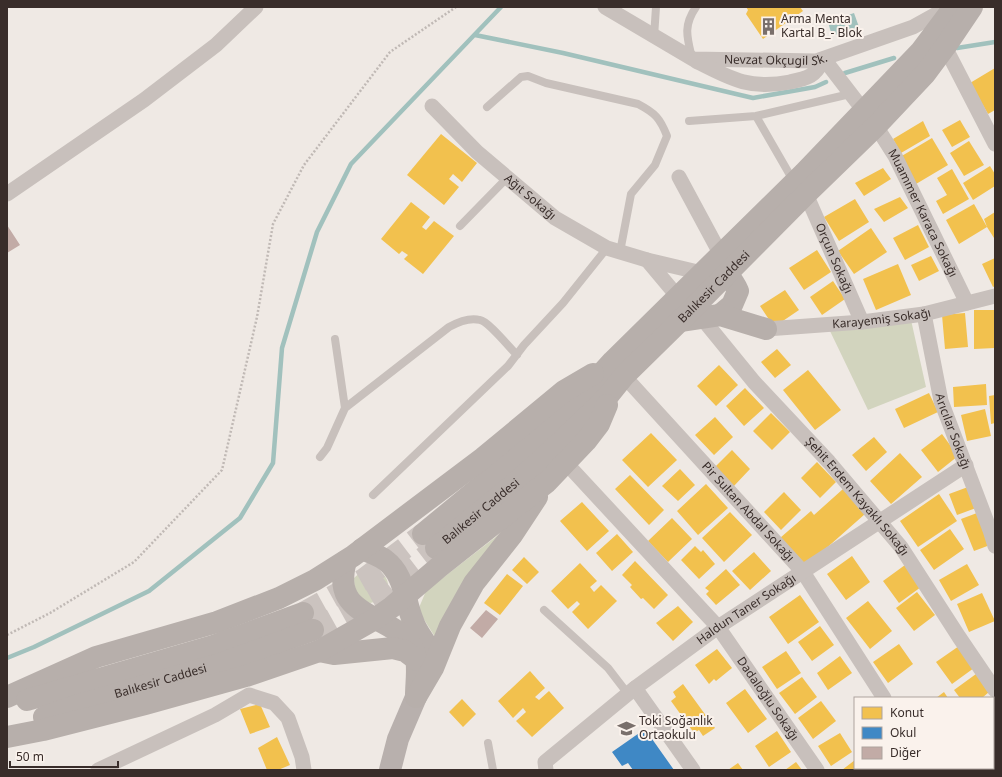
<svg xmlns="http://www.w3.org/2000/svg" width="1002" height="777" viewBox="0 0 1002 777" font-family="'Noto Sans',sans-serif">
	<rect width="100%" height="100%" fill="#efe9e4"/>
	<path fill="#d2d4be" d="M911 320 926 387 868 410 830 331Z
		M502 532 437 640 418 610 426 591Z
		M368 568C394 570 395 600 370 603L355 596 354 578 363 570Z"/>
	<path fill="#a1c1bd" d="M854 13 859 27 832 36 828 22Z"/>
	<path fill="#f2c14e" d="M746 7H800L803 11 763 39 746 14 748 10Z
		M995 68V110L988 114 970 83Z
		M960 120 970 137 952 147 942 130Z
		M923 121 930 136 901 153 893 139Z
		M441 134 477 163 462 182 453 174 449 179 459 187 444 205 407 175Z
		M932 138 948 165 916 184 900 157Z
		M969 141 984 165 964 176 950 153Z
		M990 166 995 174V186L973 200 963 183Z
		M883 168 891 179 864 196 855 183Z
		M952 169 969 199 943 214 936 201 947 195 937 178Z
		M900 197 908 208 884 222 874 209Z
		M855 199 869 222 839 241 824 217Z
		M411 202 430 217 422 227 426 230 434 221 454 236 423 274 404 259 408 255 402 251 399 254 381 239Z
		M974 204 987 227 984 219 995 212V237L994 238 987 227 959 244 946 220Z
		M918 225 929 247 905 260 893 238Z
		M871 228 887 252 854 274 838 251Z
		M817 250 831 272 804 290 789 268Z
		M931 256 939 271 919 281 911 265Z
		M995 258V286L993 287 982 264Z
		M898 264 911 295 876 310 863 279Z
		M833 281 845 299 822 315 810 297Z
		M785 290 799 310 774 327 760 306Z
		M974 310H995V348L974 349Z
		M965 313 968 347 945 349 942 315Z
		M777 349 791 365 775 378 761 362Z
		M719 365 738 385 716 406 697 386Z
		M808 370 841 410 815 430 783 390Z
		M986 384 987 405 954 407 953 387Z
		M745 388 764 408 744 426 726 406Z
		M929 393 938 412 904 428 895 409Z
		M995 395V423L991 424 989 396Z
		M985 409 991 436 967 441 961 415Z
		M771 413 790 432 772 450 753 431Z
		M715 417 733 437 714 455 695 435Z
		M651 433 677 460 648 487 622 460Z
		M942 434 958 456 938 472 921 450Z
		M874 437 887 452 866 471 852 455Z
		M732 450 750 469 733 487 714 468Z
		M900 453 922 477 891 504 870 481Z
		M817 462 836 482 820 498 801 478Z
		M680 469 695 485 678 501 662 486Z
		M630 475 664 510 649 525 615 489Z
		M706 484 728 508 698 535 677 511Z
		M968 487 976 508 957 515 949 494Z
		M843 489 865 514 805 567 780 538 811 511 814 515Z
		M784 492 801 510 781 530 764 512Z
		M939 494 957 521 918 547 900 521Z
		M582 502 609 531 587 551 560 521Z
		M730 512 752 535 724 562 702 538Z
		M977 513 990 545 974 551 961 519Z
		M672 518 692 539 668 562 648 541Z
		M950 529 964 549 934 570 920 550Z
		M617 534 633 552 612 571 596 553Z
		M695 546 701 552 703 550 715 564 699 579 681 560Z
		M754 552 771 571 750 590 732 571Z
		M852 556 870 582 846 600 827 574Z
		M524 557 539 572 527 584 512 570Z
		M635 561 668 595 654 609 643 598 641 599 630 587 632 585 622 575Z
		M580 563 597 581 590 587 594 592 601 585 617 601 588 629 572 612 580 604 577 601 568 609 551 591Z
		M967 564 979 585 951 601 939 580Z
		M905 565 921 587 899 603 883 581Z
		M726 569 740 585 716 605 706 594 709 591 705 588Z
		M507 574 523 586 500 615 484 603Z
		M917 592 935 615 914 631 896 608Z
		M982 593 995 621 969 632 957 604Z
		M800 595 819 622 788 644 769 617Z
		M868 601 892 631 870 649 846 618Z
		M678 606 693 622 673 641 656 623Z
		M820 626 834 645 812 661 798 642Z
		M899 644 913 664 888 683 873 662Z
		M959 646 974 668 952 684 936 662Z
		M717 649 732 668 716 681 714 679 709 684 695 665Z
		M786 651 801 673 777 689 762 667Z
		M840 656 852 673 828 690 817 673Z
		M530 671 545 688 535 697 539 700 549 691 564 708 532 737 516 721 526 712 523 708 513 718 498 701Z
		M976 674 989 692 982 698H960L954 690Z
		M802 677 817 697 795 714 779 693Z
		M683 684 715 728 703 736 699 730 694 733 671 701 676 697 673 692Z
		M745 689 767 719 748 733 726 703Z
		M944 692 948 698H936Z
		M462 699 476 714 463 727 449 712Z
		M821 701 836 721 813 739 798 718Z
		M260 704 270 727 250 734 240 709Z
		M993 704 995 706V732L993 733Z
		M777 731 791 752 769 767 755 746Z
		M840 733 852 752 831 766 818 746Z
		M277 737 290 765 278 770H267L258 748Z
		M993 749 995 752V770H959L962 768H993Z
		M855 760V768H871L873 770H842Z
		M796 762 802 770H785Z
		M738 763 743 770H728Z
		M874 768H894L891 770H875Z"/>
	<path fill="#3f88c5" d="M645 729 674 770H633L628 763 622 766 612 752Z"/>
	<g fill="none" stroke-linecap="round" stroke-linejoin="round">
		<path stroke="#a1c1bd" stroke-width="4.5" d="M475 35 563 53 753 98 815 87 826 82
			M957 48 995 42
			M845 73 894 58
			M7 658 34 647 149 591 240 518 273 463 282 348 317 232 351 164 501 7"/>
	</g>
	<path fill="#c2aba6" d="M7 225 20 245 7 253Z
		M486 610 498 619 482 638 470 628Z"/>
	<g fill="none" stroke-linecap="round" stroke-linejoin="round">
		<path stroke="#cbc3bf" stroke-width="22" stroke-dasharray="22 11" stroke-linecap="butt" d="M303 613 364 579 423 534
			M313 630 374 596 436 548"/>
		<path stroke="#c0b9b5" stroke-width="2.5" stroke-dasharray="2 2" stroke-linecap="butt" d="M7 635 50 613 134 562 222 470 257 317 273 224 304 165 390 52 456 7"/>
		<path stroke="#c8c0bc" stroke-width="8" d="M654 37 656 7
			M692 58C687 37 683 26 696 7
			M487 107 521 77 528 76 546 83 638 104C655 113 660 118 667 136L655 165 631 194 620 252
			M756 116 794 182
			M689 121 756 116 850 94
			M460 226 507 178
			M345 408 449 327C458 322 469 317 480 320 488 321 509 347 517 355
			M320 457 327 448 345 408 335 339
			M373 495 508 366 524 345 563 303 607 248
			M544 610 608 668 628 694
			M488 743 493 770"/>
		<g stroke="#c8c0bc" stroke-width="15">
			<path id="s1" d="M605 7 693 59 816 61 913 27 949 7"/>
			<path d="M945 47 995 144"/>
			<path d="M696 61C731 79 750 90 790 82 809 78 814 77 824 59L864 111"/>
			<path id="s2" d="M432 106 477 152 555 218 607 248 647 260"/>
			<path id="s3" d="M876 126 895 156 967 303"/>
			<path d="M679 177 721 255"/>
			<path d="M7 194 144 100 216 45 256 7"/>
			<path id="s4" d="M806 194 862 322"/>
			<path d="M678 297 647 260 702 273"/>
			<path id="s5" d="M924 314 941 401 990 530 995 546"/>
			<path id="s6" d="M701 317 754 382 829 462 901 547 959 637 995 690"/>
			<path id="s7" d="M766 329 862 322 924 314 995 296"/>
			<path id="s8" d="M624 376 803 572 884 698"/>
			<path id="s9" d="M566 463 718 627 817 770"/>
			<path d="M635 688 693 770"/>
			<path d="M929 768 930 770"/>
			<path d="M98 770 215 715 249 695 274 703 288 718 302 757 304 770"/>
			<path id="s10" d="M546 770 545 762 635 688 718 627 966 465"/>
			<path d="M947 770 950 768"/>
		</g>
		<path stroke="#b8b0ad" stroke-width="22" d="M390 770 398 739 416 697"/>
		<g stroke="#b7afab" stroke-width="22">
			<path d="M715 269H717C728 274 733 280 738 291L732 305 720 315"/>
			<path d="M680 321 720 315 766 329"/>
			<path d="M423 534 554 426 613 361 804 173 921 51 954 7"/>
			<path id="s11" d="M436 548 519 480 562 441 608 396 624 376 680 321 806 194 876 126 925 74 945 47 972 7"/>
			<path d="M362 549C369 552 378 555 385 560 405 575 404 599 413 621 417 633 426 642 431 653"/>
			<path d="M346 561C329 620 392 612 412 647 420 661 416 680 416 696"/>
			<path d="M319 651 334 654 393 648 405 651 417 660"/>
			<path d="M7 697 96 657 217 622 279 598 315 580 353 556 483 458 564 391 593 374"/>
			<path d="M416 697 433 668 450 626 474 583 512 535 537 497"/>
			<path d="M27 700 213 646 303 613"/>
			<path id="s12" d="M44 717 75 706 223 663 313 630"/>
			<path d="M7 737 43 730 145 704 246 676 319 651 375 619 392 607 439 567 547 482 586 441 599 424 607 405"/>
		</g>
	</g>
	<defs>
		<symbol id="building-bare" viewBox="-9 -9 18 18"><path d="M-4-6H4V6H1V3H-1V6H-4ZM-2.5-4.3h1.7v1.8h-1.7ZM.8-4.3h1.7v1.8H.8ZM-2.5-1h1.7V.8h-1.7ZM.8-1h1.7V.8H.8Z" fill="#796f6b" stroke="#faf2ec" stroke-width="2.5" paint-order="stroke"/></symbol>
		<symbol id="school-bare" viewBox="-9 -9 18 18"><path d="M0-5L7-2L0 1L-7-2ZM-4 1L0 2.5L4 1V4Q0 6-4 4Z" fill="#796f6b" stroke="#faf2ec" stroke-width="2.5" paint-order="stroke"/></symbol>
	</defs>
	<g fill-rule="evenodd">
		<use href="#building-bare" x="756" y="14" width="25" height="25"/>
		<use href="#school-bare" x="614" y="716" width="25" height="25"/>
	</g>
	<g text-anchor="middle" stroke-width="4" stroke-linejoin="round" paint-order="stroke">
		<g font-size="12" fill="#392d2a" stroke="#faf2ec" text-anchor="start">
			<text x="781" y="23">Arma Menta<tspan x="781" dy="14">Kartal B_- Blok</tspan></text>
			<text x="639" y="725">Toki Soğanlık<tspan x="639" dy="14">Ortaokulu</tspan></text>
		</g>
		<g font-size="12" fill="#392d2a" stroke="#faf2ec">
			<text dy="4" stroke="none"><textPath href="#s1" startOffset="185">Nevzat Okçugil Sk.</textPath></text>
			<text dy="4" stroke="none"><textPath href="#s2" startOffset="134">Ağıt Sokağı</textPath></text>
			<text dy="4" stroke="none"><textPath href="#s3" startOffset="99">Muammer Karaca Sokağı</textPath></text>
			<text dy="4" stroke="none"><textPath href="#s4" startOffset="70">Orçun Sokağı</textPath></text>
			<text dy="4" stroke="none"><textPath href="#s11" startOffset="382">Balıkesir Caddesi</textPath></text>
			<text dy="4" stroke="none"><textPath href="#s7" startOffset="116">Karayemiş Sokağı</textPath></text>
			<text dy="4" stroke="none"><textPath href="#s5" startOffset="121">Arıcılar Sokağı</textPath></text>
			<text dy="4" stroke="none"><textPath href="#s6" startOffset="238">Şehit Erdem Kayaklı Sokağı</textPath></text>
			<text dy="4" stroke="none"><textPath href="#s11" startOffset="58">Balıkesir Caddesi</textPath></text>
			<text dy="4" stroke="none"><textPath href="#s8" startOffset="184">Pir Sultan Abdal Sokağı</textPath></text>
			<text dy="4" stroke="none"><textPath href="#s10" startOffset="261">Haldun Taner Sokağı</textPath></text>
			<text dy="4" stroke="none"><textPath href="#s12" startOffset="122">Balıkesir Caddesi</textPath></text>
			<text dy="4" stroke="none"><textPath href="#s9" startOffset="311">Dadaloğlu Sokağı</textPath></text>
		</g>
	</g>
	<rect width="1002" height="777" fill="none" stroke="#392d2a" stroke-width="16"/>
	<rect x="854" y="697" width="140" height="72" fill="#faf2ec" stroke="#ada39e"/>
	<rect x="862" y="707" width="20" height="12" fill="#f2c14e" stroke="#ada39e"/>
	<text x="890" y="717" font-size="12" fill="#392d2a">Konut</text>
	<rect x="862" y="727" width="20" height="12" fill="#3f88c5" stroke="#ada39e"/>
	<text x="890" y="737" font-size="12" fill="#392d2a">Okul</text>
	<rect x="862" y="747" width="20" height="12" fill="#c2aba6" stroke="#ada39e"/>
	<text x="890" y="757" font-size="12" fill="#392d2a">Diğer</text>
	<path d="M10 761v6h108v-6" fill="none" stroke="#392d2a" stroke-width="2"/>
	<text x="16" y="761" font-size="12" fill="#392d2a" stroke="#faf2ec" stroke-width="3" paint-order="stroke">50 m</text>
</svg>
